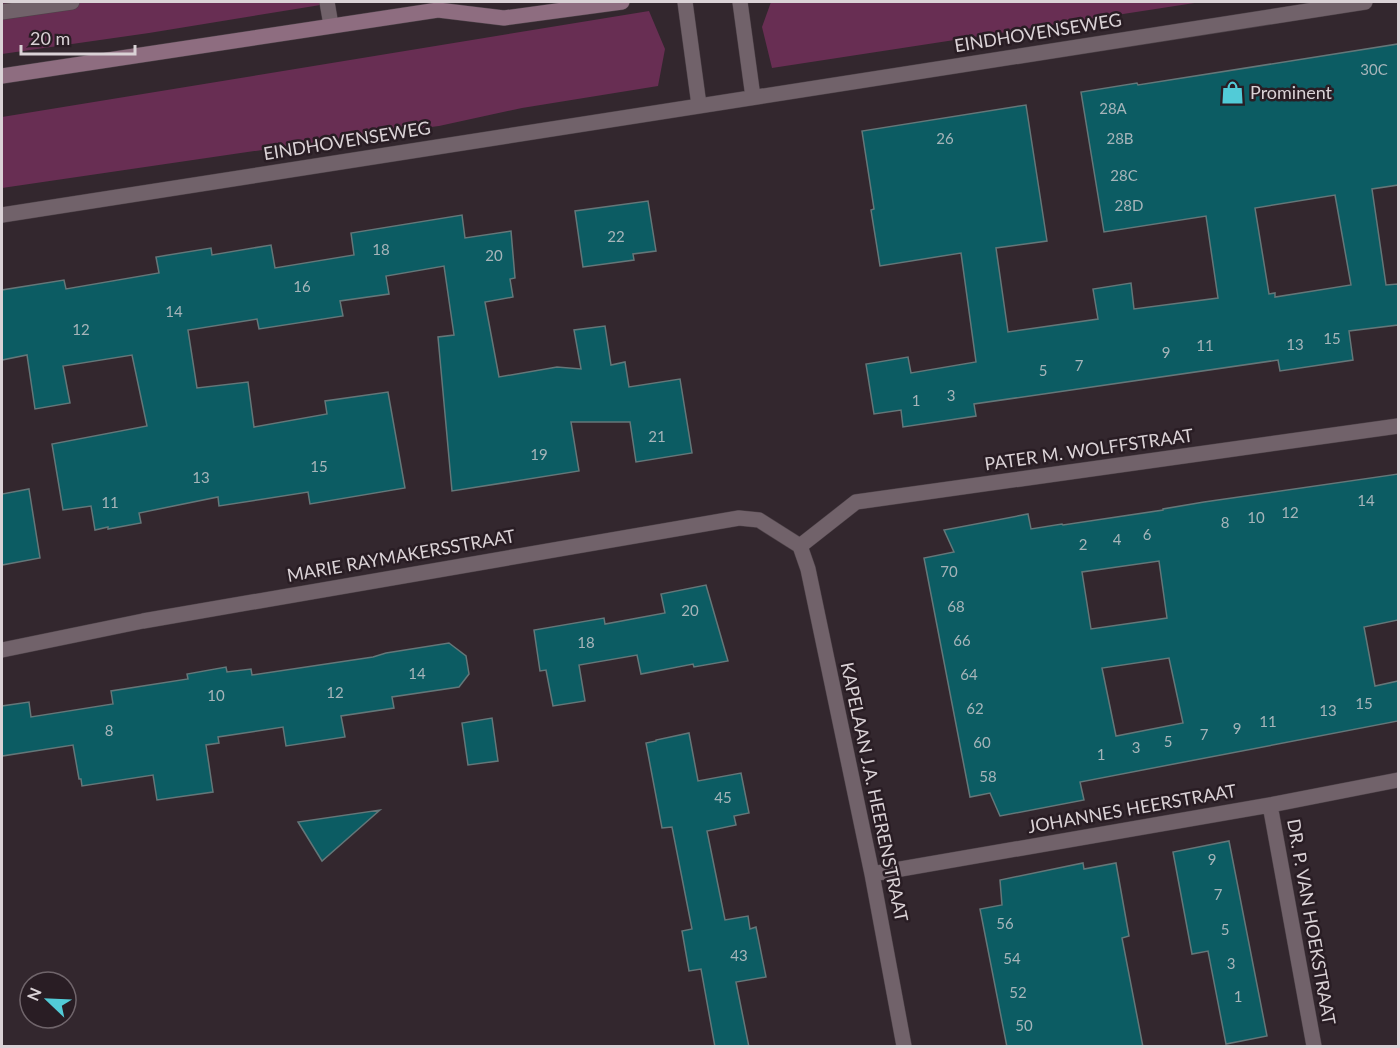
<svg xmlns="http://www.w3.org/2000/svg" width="1400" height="1048" viewBox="0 0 1400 1048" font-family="Lato,sans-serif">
	<rect width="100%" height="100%" fill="#33272e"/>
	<path fill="#682e53" d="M2 2H339L149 33 2 54Z
		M771 2H1201L772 68 762 27Z
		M649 11 665 49 658 86 522 108 439 126 344 138 2 188V117Z"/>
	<path fill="#0c5c63" stroke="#647779" stroke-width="1.5" fill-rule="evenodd" d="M1398 44V185L1372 189 1386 285 1398 284V325L1349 331 1353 360 1280 371 1278 360 974 404 976 416 903 427 901 410 874 414 866 364 908 357 911 373 976 362 961 253 880 266 871 210 874 209 862 131 1026 105 1047 241 996 248 1008 332 1098 319 1093 289 1131 283 1134 309 1218 298 1206 216 1104 232 1081 92 1137 83 1138 85ZM1335 195 1351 285 1275 297V293L1269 294 1255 208Z
		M648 201 656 251 633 254 634 260 583 267 575 211Z
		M462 215 465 238 511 231 515 278 510 279 513 297 485 302 499 377 557 367 581 369 574 330 605 326 611 365 625 362 629 387 680 379 692 453 636 462 630 422H571L579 471 452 491 438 337 454 335 444 266 386 276 389 294 340 301 343 316 259 329 257 319 188 330 197 388 248 382 254 427 327 414 325 401 388 392 405 488 310 504 308 492 219 506 218 497 139 513 141 523 108 529V527L95 530 91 506 63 510 52 444 147 426 132 355 63 366 70 403 35 409 27 355 2 360V290L64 280 66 289 159 273 156 257 211 248 212 255 271 245 275 268 354 255 351 233Z
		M1398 474V620L1364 627 1375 686 1398 681V721L1080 782 1084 800 1000 816 990 793 970 797 924 558 954 552 944 530 1028 514 1031 529 1062 524 1063 525 1163 510V509L1204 502ZM1159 561 1167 618 1091 629 1082 572ZM1169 658 1183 723 1116 736 1102 668Z
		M29 489 40 558 2 565V494Z
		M706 585 728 661 694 667 693 664 641 674 637 655 579 665 585 701 553 706 546 670 540 671 534 630 604 618 605 624 665 613 661 594Z
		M449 643 466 656 469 674 459 687 392 697 394 708 341 716 345 737 286 746 283 727 218 737 219 743 206 745 213 792 157 800 153 775 82 786 81 779H79L73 745 2 756V706L29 702 31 717 113 704 111 691 188 679 187 674 226 667 227 672 251 669 252 675 373 657 386 653Z
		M492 718 498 761 468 765 462 723Z
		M689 733 698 781 741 773 749 813 734 816 736 825 707 831 725 920 748 916 750 929 756 927 766 977 736 982 749 1047H715L701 969 689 971 682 931 692 929 672 827 662 828 646 743 656 741V740Z
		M380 810 322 861 298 822Z
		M1229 841 1267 1036 1226 1044 1208 951 1192 954 1173 852Z
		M1083 863 1084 869 1116 863 1129 936 1122 938 1143 1047H1007L980 909 1002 905 1000 880Z"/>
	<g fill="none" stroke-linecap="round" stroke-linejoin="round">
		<defs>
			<path id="lane" d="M327 2 331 25
				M2 12 72 2"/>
			<path id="street" d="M685 2 699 105
				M740 2 753 97
				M2 215 1365 2
				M800 546 856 502 1398 426
				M800 546 808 569 872 874 904 1046
				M2 650 143 621 739 518 759 520 800 546
				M1270 805 1314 1046
				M872 874 1270 805 1398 780"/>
			<path id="secondary" d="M2 76 438 10 504 18 622 2"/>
		</defs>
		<use href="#lane" stroke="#4d4248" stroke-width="16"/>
		<use href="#street" stroke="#4d4248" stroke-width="16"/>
		<use href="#secondary" stroke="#4d4248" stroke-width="16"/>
		<use href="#lane" stroke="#71626a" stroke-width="15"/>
		<use href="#street" stroke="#71626a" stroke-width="15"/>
		<use href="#secondary" stroke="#8e6d80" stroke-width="15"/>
	</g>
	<defs>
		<symbol id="shop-bare" viewBox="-9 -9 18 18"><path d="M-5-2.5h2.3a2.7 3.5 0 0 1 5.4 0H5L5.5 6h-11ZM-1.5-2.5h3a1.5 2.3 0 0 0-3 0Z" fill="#52cbd7" stroke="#291d24" stroke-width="2.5" paint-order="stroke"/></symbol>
	</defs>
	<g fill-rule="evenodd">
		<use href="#shop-bare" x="1216" y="76" width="33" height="33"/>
	</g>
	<g text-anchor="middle" stroke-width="5" stroke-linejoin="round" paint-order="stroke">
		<g font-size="15" fill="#a6b4b9">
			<text x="1374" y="75">30C</text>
			<text x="1113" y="114">28A</text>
			<text x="945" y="144">26</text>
			<text x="1120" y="144">28B</text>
			<text x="1124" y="181">28C</text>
			<text x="1129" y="211">28D</text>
			<text x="616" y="242">22</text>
			<text x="381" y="255">18</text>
			<text x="494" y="261">20</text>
			<text x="302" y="292">16</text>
			<text x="174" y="317">14</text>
			<text x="81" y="335">12</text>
			<text x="1332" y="344">15</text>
			<text x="1295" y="350">13</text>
			<text x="1205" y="351">11</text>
			<text x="1166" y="358">9</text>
			<text x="1079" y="371">7</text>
			<text x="1043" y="376">5</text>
			<text x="951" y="401">3</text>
			<text x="916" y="406">1</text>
			<text x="657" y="442">21</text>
			<text x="539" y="460">19</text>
			<text x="319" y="472">15</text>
			<text x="201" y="483">13</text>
			<text x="1366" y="506">14</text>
			<text x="110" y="508">11</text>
			<text x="1290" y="518">12</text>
			<text x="1256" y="523">10</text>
			<text x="1225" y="528">8</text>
			<text x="1147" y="540">6</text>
			<text x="1117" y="545">4</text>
			<text x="1083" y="550">2</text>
			<text x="949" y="577">70</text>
			<text x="956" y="612">68</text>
			<text x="690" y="616">20</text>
			<text x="962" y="646">66</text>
			<text x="586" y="648">18</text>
			<text x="417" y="679">14</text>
			<text x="969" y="680">64</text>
			<text x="335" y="698">12</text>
			<text x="216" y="701">10</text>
			<text x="1364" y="709">15</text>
			<text x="975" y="714">62</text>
			<text x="1328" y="716">13</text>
			<text x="1268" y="727">11</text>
			<text x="1237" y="734">9</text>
			<text x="109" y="736">8</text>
			<text x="1204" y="740">7</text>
			<text x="1168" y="747">5</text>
			<text x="982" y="748">60</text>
			<text x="1136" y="753">3</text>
			<text x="1101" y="760">1</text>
			<text x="988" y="782">58</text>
			<text x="723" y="803">45</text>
			<text x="1212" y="865">9</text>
			<text x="1218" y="900">7</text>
			<text x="1005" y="929">56</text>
			<text x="1225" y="935">5</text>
			<text x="739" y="961">43</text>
			<text x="1012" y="964">54</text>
			<text x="1231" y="969">3</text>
			<text x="1018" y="998">52</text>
			<text x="1238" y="1002">1</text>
			<text x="1024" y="1031">50</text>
		</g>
		<g font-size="18" fill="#dad2d6" stroke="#291d24">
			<text transform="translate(1038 33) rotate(-9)" y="6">EINDHOVENSEWEG</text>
			<text transform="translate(347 141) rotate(-9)" y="6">EINDHOVENSEWEG</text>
			<text transform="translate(1089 450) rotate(-8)" y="6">PATER M. WOLFFSTRAAT</text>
			<text transform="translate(401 556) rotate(-10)" y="6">MARIE RAYMAKERSSTRAAT</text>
			<text transform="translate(874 792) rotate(78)" y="6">KAPELAAN J.A. HEERENSTRAAT</text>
			<text transform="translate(1132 809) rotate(-10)" y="6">JOHANNES HEERSTRAAT</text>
			<text transform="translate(1311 922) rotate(80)" y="6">DR. P. VAN HOEKSTRAAT</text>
		</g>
		<g font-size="18" fill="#dad2d6" stroke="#291d24" text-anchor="start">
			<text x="1250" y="99">Prominent</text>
		</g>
	</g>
	<rect width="1400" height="1048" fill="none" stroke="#dad2d6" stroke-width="6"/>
	<g transform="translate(48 1000) rotate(293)"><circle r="28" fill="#291d24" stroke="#70656b" stroke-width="1.5"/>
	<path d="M0-4.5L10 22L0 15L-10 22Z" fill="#52cbd7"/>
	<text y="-9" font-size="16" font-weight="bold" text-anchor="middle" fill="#dad2d6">N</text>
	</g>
	<path d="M21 45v9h114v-9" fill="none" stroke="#dad2d6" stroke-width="3"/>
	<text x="30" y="45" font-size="18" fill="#dad2d6" stroke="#291d24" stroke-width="4.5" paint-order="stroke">20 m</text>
</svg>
